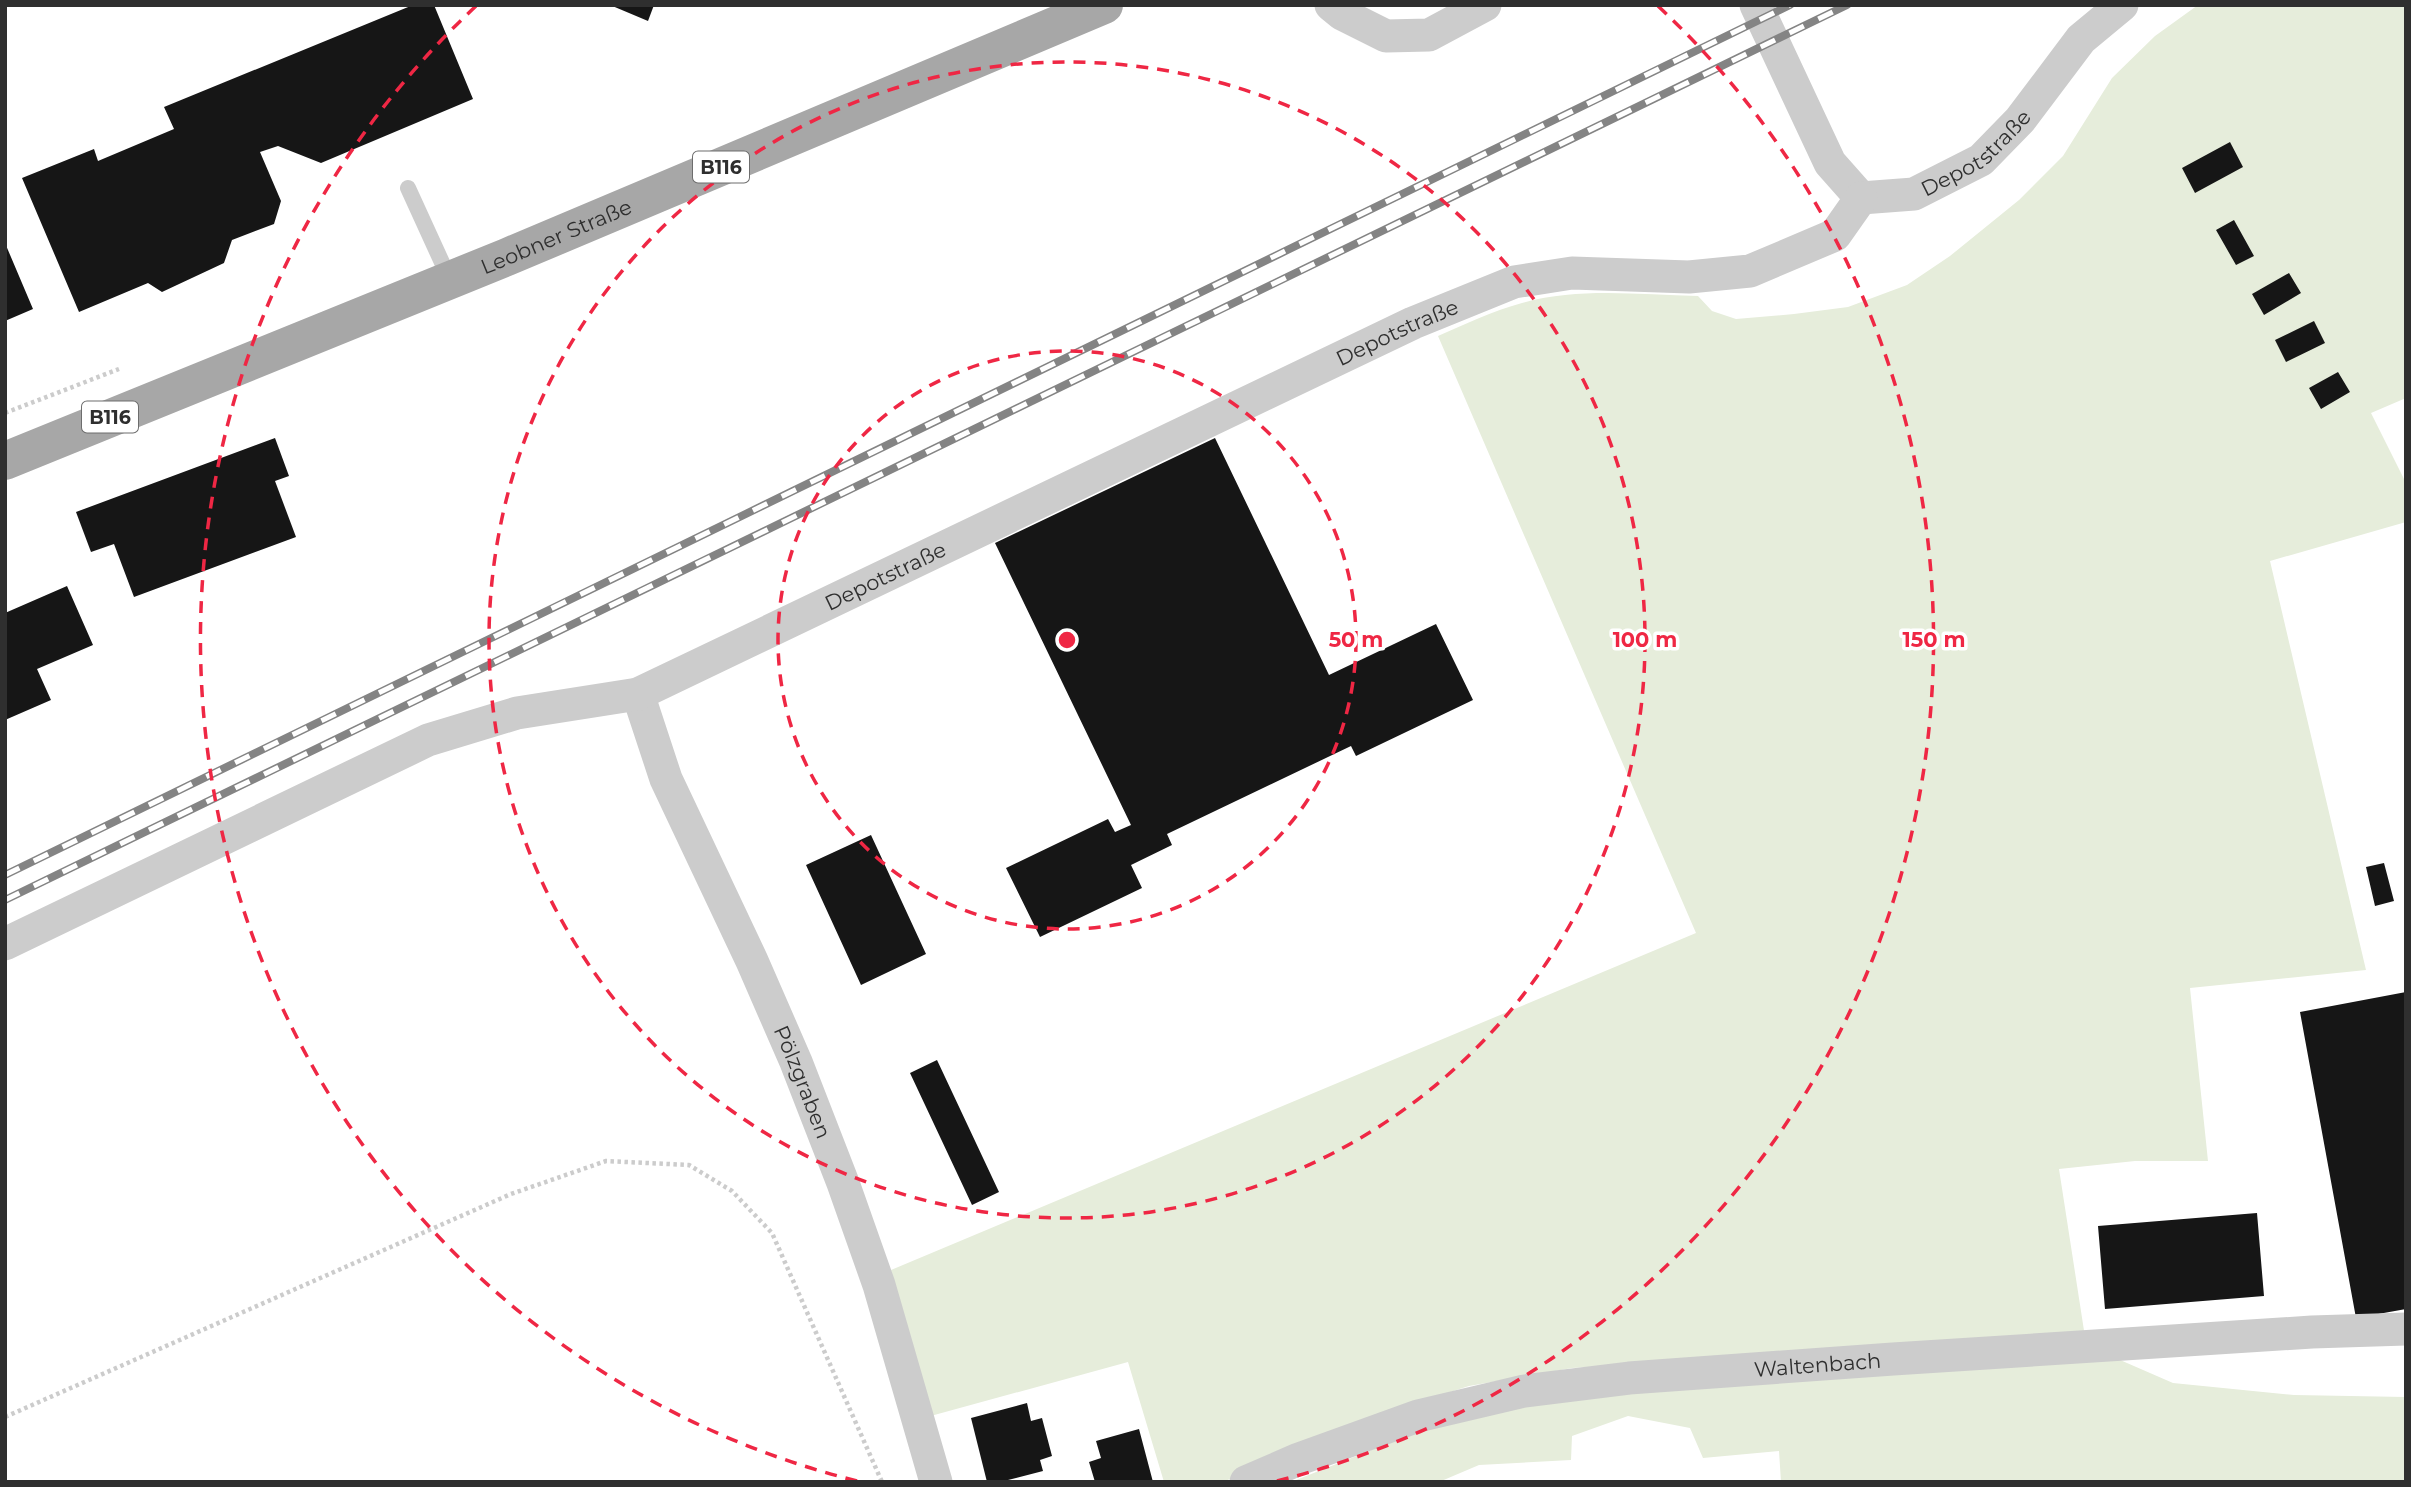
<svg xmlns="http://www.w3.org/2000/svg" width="2411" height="1487" font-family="Montserrat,sans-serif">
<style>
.green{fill:#e6eddb}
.building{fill:#161616}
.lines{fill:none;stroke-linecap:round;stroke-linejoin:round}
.path{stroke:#ccc;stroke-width:4.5;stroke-dasharray:3.5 3.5;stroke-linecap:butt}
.service{stroke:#ccc;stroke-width:16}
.minor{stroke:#ccc;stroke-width:33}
.primary{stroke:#a7a7a7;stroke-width:38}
.rail-casing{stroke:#848484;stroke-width:8}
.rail{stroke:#fff;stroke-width:5;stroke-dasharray:16;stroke-linecap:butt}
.ring{fill:none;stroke:#ef2744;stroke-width:3.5;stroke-dasharray:12 9}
.labels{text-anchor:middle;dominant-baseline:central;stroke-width:7;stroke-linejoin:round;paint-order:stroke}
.shield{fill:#fff;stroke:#6d6d6d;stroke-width:2}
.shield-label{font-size:19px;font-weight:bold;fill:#2f2f2f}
.street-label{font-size:21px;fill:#2f2f2f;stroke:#fff}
.centre{fill:#ef2744;stroke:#fff;stroke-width:3.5}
.ring-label{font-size:21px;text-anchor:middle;font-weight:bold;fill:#ef2744;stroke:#fff;stroke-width:7;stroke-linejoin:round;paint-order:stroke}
</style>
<rect width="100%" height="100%" fill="#fff"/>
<path class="green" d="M2198,5H2406V398L2371,413L2406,483V522L2270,561L2366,970L2190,988L2208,1161H2135L2059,1169L2085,1337L1572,1368L1469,1386L1394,1410L1223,1482H1164L1128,1362L927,1417L891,1270L1696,933L1438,336C1465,324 1493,311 1522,303C1579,287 1640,295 1698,296L1712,311L1736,319L1794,314L1848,307L1907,285L1950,256L2019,200L2063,156L2112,78L2155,36Z
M2104,1353L2173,1383L2294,1395L2406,1397V1482H1781L1779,1451L1703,1458L1690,1428L1628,1416L1572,1436L1571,1460L1479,1465L1439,1482H1291L1447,1420L1665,1384Z"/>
<path class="building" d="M413,5H434L473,99L321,163L278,146L260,152L281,201L274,224L232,240L224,263L162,292L148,283L79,312L22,178L94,149L98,161L174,129L164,107Z
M610,5H654L648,21Z
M2230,142L2243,167L2195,193L2182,168Z
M2234,220L2254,256L2236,265L2216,230Z
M5,243L33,309L5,321Z
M2289,273L2301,293L2264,315L2252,294Z
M2314,321L2325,343L2286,362L2275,340Z
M2338,372L2350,392L2321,409L2309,388Z
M275,438L289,476L275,481L296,537L134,597L114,544L91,552L76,512Z
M1215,438L1329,675L1436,624L1473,700L1356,756L1351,746L1167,834L1172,845L1131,865L1142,888L1040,937L1006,868L1108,819L1115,832L1131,825L995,543Z
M67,586L93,645L37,669L51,700L5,720V613Z
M871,835L926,954L861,985L806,865Z
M2384,863L2394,901L2375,906L2366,867Z
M2406,992V1309L2356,1318L2300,1012Z
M937,1060L999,1192L972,1205L910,1073Z
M2257,1213L2264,1296L2105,1309L2098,1226Z
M1027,1403L1031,1421L1042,1418L1052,1456L1040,1460L1043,1471L1000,1482H987L971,1418Z
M1139,1429L1153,1482H1095L1089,1462L1101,1458L1096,1441Z"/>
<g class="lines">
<path class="path" d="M5,413L119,369
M5,1417L511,1194L606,1161L689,1165L732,1191L772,1233L882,1482"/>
<path class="service" d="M408,188L450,280"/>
<g class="minor">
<path d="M1331,5L1342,14L1386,36L1429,35L1485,5"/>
<path d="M1756,5L1830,163L1861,198"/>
<path id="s1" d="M1861,198L1914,194L1981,160L2020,120L2081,39L2122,5"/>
<path id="s2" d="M638,694L666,779L752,961L796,1062L843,1183L879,1285L936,1482"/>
<path id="s3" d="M5,944L428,740L517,713L638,694L1413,323L1514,282L1572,273L1689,277L1750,271L1835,235L1861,198"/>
<path id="s4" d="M1246,1482L1299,1459L1418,1416L1524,1391L1629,1378L1893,1359L2312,1332L2406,1329"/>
</g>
<path class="primary" id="s5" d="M5,461L507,257L1104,5"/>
<g class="rail-casing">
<path id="rail" d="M5,875L1790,5
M5,900L1847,5"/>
</g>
<use href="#rail" class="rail"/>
</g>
<g class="ring">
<circle cx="1067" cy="640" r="289"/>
<circle cx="1067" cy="640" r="578"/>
<path d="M857 1481A867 867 0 0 1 476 6M1658 6A867 867 0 0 1 1277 1481"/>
</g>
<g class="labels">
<g class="shield">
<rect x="693" y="151.5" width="56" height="31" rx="5"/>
<rect x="82" y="401.5" width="56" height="31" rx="5"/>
</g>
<g class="shield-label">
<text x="721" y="167">B116</text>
<text x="110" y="417">B116</text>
</g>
<g class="street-label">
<text stroke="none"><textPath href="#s1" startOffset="128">Depotstraße</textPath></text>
<text stroke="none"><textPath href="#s5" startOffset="595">Leobner Straße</textPath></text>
<text stroke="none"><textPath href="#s3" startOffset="1526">Depotstraße</textPath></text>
<text stroke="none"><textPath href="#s3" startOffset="959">Depotstraße</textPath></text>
<text stroke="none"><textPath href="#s2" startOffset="422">Pölzgraben</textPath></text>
<text stroke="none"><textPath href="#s4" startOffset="588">Waltenbach</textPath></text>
</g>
</g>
<circle cx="1067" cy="640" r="10" class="centre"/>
<g class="ring-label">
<text x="1356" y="647">50 m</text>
<text x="1645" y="647">100 m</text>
<text x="1934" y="647">150 m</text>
</g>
<rect width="2411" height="1487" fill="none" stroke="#2f2f2f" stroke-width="14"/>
</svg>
